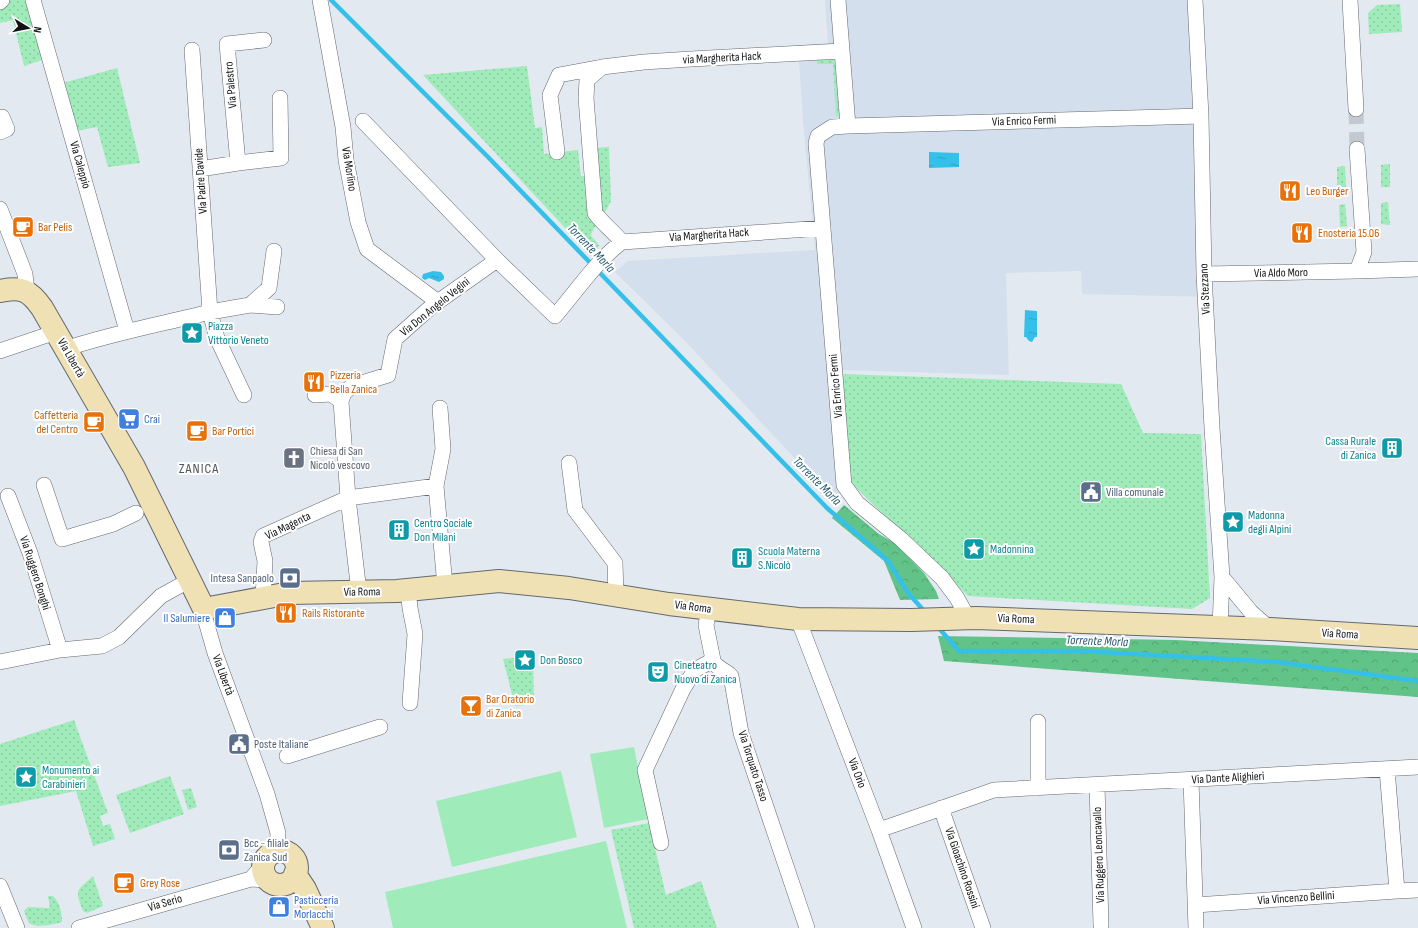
<svg xmlns="http://www.w3.org/2000/svg" width="1418" height="928" font-family="'Sofia Sans Condensed',sans-serif">
<style>
.built{fill:#d3dfec}
.green{fill:url(#green-dots)}
.forest{fill:url(#forest-crowns)}
.pitch{fill:#9febb9}
.water{fill:url(#water-ripples)}
.lines{fill:none;stroke-linecap:round;stroke-linejoin:round}
.stream{stroke:#35c0e9;stroke-width:4.5}
.street-tunnel{stroke:#c3c9d0;stroke-width:15;stroke-dasharray:15 8;stroke-linecap:butt}
.street-casing{stroke:#64696f;stroke-width:16}
.secondary-casing{stroke:#64696f;stroke-width:24}
.street{stroke:#fff;stroke-width:15}
.secondary{stroke:#efe1b4;stroke-width:22}
.labels{text-anchor:middle;dominant-baseline:central;stroke-width:4;stroke-linejoin:round;paint-order:stroke}
.street-label{font-size:12px;fill:#101214;stroke:#fff}
.food-label{font-size:12px;fill:#c56008;stroke:#fff;text-anchor:start}
.culture-label{font-size:12px;fill:#0d838f;stroke:#fff;text-anchor:start}
.shop-label{font-size:12px;fill:#366cbe;stroke:#fff;text-anchor:start}
.worship-label{font-size:12px;fill:#5b616d;stroke:#fff;text-anchor:start}
.service-label{font-size:12px;fill:#4e5e75;stroke:#fff;text-anchor:start}
.water-label{font-size:13px;font-style:italic;fill:#255b6c;stroke:#fff}
.quarter-label{font-size:14px;letter-spacing:1px;fill:#52575e;stroke:#fff}
</style>
<defs>
<pattern id="green-dots" width="8" height="8" patternUnits="userSpaceOnUse"><rect width="8" height="8" fill="#9febb9"/><path d="M2 2h.1M6 6h.1" fill="none" stroke="#88c89e" stroke-width="1.8" stroke-linecap="round"/></pattern>
<pattern id="forest-crowns" width="20" height="18" patternUnits="userSpaceOnUse"><rect width="20" height="18" fill="#61c387"/><path d="M2 6a3 3 0 1 1 6 0M12 15a3 3 0 1 1 6 0" fill="none" stroke="#53a674"/></pattern>
<pattern id="water-ripples" width="26" height="14" patternUnits="userSpaceOnUse"><rect width="26" height="14" fill="#35c0e9"/><path d="M2 4q2-2 4 0t4 0M15 11q2-2 4 0t4 0" fill="none" stroke="#2ea4c7"/></pattern>
</defs>
<rect width="100%" height="100%" fill="#e3e9f1"/>
<path class="built" d="M825,0H1203L1211,297L1082,294L1081,271L1006,273L1009,375L839,370L841,503L802,466L685,341L615,272L628,261L815,250L803,121L798,45L828,43Z"/>
<path class="green" d="M7,0H29L45,59L24,66L13,20L0,23V6Z
M1400,4L1402,32L1369,34L1368,13L1377,5Z
M816,56L833,58L835,63L839,116H836L833,64H817Z
M527,66L535,128L542,127L544,154L578,150L581,176H589L598,222L592,232L591,236L599,245L593,258L423,75Z
M117,68L140,163L108,167L97,127L76,131L63,83Z
M609,147L611,201L602,218L593,148Z
M1390,164V187H1381V165Z
M1345,166L1346,189L1337,188V167Z
M1388,202L1390,225L1381,224V203Z
M1345,204L1347,226L1340,227L1339,205Z
M841,374L1121,384L1143,433L1201,434L1210,598L1192,609L968,596L851,483Z
M533,656L534,704L515,706L503,659Z
M74,720L108,813L100,816L103,826L110,824L115,839L93,846L76,791L0,806V744Z
M170,776L184,814L130,833L116,795Z
M191,788L197,807L188,810L182,790Z
M649,823L666,895L701,881L717,928H634L611,830Z
M93,876L103,906L87,913L83,911C74,888 77,891 93,876Z
M48,896H53C60,903 62,913 62,922C53,925 35,928 29,923C27,920 26,915 24,911L28,907L50,908Z"/>
<path class="forest" d="M844,505L879,534L896,544L924,573L936,591L939,599L900,600L884,561L832,518Z
M938,636L1176,640L1418,653V697L944,661Z"/>
<path class="pitch" d="M634,747L648,819L604,828L590,754Z
M561,771L577,837L452,867L436,801Z
M606,841L627,928H393L385,892Z"/>
<path class="water" d="M929,152L959,153V167L929,168Z
M433,271L441,272L444,276V279L439,282L429,278L425,280L422,278L423,274Z
M1025,310L1037,311V337H1035L1032,342L1029,341L1026,337H1024Z"/>
<g class="lines">
<path class="stream" d="M331,0L488,157L827,508L888,561L908,593L926,613
M937,626L959,651H1082L1277,662L1418,681"/>
<path class="street-tunnel" d="M1356,109L1357,149"/>
<g class="street-casing">
<path id="street" d="M33,0L127,331
M320,0L343,127L346,160L358,222L367,249L438,302
M838,0L848,126
M1195,0L1201,116L1204,274L1212,428L1222,577L1220,628
M1350,0L1356,109
M0,2L2,0
M192,50L210,312L250,305L269,288L274,251
M363,121L497,260L555,316C575,293 598,259 622,242L823,228
M0,132L7,129L2,117
M557,152L550,95L559,75L602,67
M238,163L281,158L280,98
M200,169L238,163L227,44L264,40
M0,209L25,274L27,292
M622,242C613,231 603,224 595,213L586,98L587,80L602,67L644,62L691,59L842,51
M1357,271L1418,269
M1204,274L1357,271L1364,252L1357,149
M250,305L277,307
M65,349C113,333 162,324 210,312L217,338L244,395
M0,351L56,332
M315,395L331,394L341,401
M569,463L575,510L615,563L616,596
M44,485L62,539L113,524L136,513
M436,486L443,449L440,408
M8,496L30,553L60,650L102,646L119,637L161,596L190,580
M1222,577L1251,612L1270,629
M408,590L410,608L415,634L410,703
M359,592L348,498L436,486L445,586
M263,598L265,561L261,542L263,536L348,498L341,401L344,393L352,386L388,375L395,339L432,306L497,260
M204,609L205,618L215,653L267,794L278,833L277,851
M709,609L706,625L713,660C715,668 726,670 731,676L741,733L807,928
M968,618L957,598L942,578L901,539L857,503L844,485L816,143L818,136L832,127L848,126L1201,116
M798,619L879,830L914,928
M0,662L60,650
M287,756L380,727
M1191,780L1196,928
M1097,785L1101,925
M1038,788V722
M941,808L983,928
M879,830L994,790L1418,767
M661,843L645,770L683,689L695,670L713,660
M251,879L263,865
M0,886L17,928
M1397,891L1418,890
M1195,905L1397,891L1387,769
M79,928L251,879L268,880"/>
</g>
<g class="secondary-casing">
<path id="secondary" d="M0,291C22,286 30,291 42,308L134,467L204,609L290,593L397,591L499,581L569,588L669,604L798,619L911,620L976,618L1270,629L1418,638
M263 868a17 17 0 1 1 34 0a17 17 0 1 1-34 0Z
M295,874L305,889L323,928"/>
</g>
<use href="#street" class="street"/>
<use href="#secondary" class="secondary"/>
</g>
<defs>
<g id="restaurant-square" transform="scale(1.15)"><rect x="-9" y="-9" width="18" height="18" rx="4" fill="#e8710a" stroke="#fff"/><path d="M-5-6h1v4h1v-4h1v4h1v-4h1v5L-1.5 .5V6h-2V.5L-5-1ZM5-6V6H3V1.5H1.5Q1.5-4 5-6Z" fill="#fff"/></g>
<g id="cafe-square" transform="scale(1.15)"><rect x="-9" y="-9" width="18" height="18" rx="4" fill="#e8710a" stroke="#fff"/><path d="M-5.5-4.5H6V0H3Q3 3.5 0 3.5H-2.5Q-5.5 3.5-5.5 0ZM3-3.2v2h1.7v-2ZM-6 4.5H4V6H-6Z" fill="#fff"/></g>
<g id="sight-square" transform="scale(1.15)"><rect x="-9" y="-9" width="18" height="18" rx="4" fill="#0f9aa8" stroke="#fff"/><path d="M0-6L1.8-2.2L6-1.7L2.9 1.2L3.7 5.4L0 3.3L-3.7 5.4L-2.9 1.2L-6-1.7L-1.8-2.2Z" fill="#fff"/></g>
<g id="supermarket-square" transform="scale(1.15)"><rect x="-9" y="-9" width="18" height="18" rx="4" fill="#3f7fe0" stroke="#fff"/><path d="M-6-5.5h2.5l.6 2H6L4.5 2H-2.5L-4.4-4H-6ZM-1.5 3.2a1.3 1.3 0 1 0 .1 0ZM3 3.2a1.3 1.3 0 1 0 .1 0Z" fill="#fff"/></g>
<g id="building-square" transform="scale(1.15)"><rect x="-9" y="-9" width="18" height="18" rx="4" fill="#0f9aa8" stroke="#fff"/><path d="M-4-6H4V6H1V3H-1V6H-4ZM-2.5-4.3h1.7v1.8h-1.7ZM.8-4.3h1.7v1.8H.8ZM-2.5-1h1.7V.8h-1.7ZM.8-1h1.7V.8H.8Z" fill="#fff"/></g>
<g id="church-square" transform="scale(1.15)"><rect x="-9" y="-9" width="18" height="18" rx="4" fill="#6b7280" stroke="#fff"/><path d="M-1.2-6h2.4v3.5h3.3v2.4h-3.3V6h-2.4V-.1h-3.3v-2.4h3.3Z" fill="#fff"/></g>
<g id="civic-square" transform="scale(1.15)"><rect x="-9" y="-9" width="18" height="18" rx="4" fill="#5c6f8a" stroke="#fff"/><path d="M-.6-6.5H3V-4.5H.6V-3L4-1V1h2V6H-6V1h2V-1L-.6-3ZM-1.2 2.5V6h2.4V2.5Z" fill="#fff"/></g>
<g id="bank-square" transform="scale(1.15)"><rect x="-9" y="-9" width="18" height="18" rx="4" fill="#5c6f8a" stroke="#fff"/><path d="M-6-4H6V4H-6ZM0-2.3a2.3 2.3 0 1 0 0 4.6a2.3 2.3 0 1 0 0-4.6Z" fill="#fff"/></g>
<g id="shop-square" transform="scale(1.15)"><rect x="-9" y="-9" width="18" height="18" rx="4" fill="#3f7fe0" stroke="#fff"/><path d="M-5-2.5h2.3a2.7 3.5 0 0 1 5.4 0H5L5.5 6h-11ZM-1.5-2.5h3a1.5 2.3 0 0 0-3 0Z" fill="#fff"/></g>
<g id="theatre-square" transform="scale(1.15)"><rect x="-9" y="-9" width="18" height="18" rx="4" fill="#0f9aa8" stroke="#fff"/><path d="M-5-5.5Q0-4 5-5.5V0Q5 5 0 6Q-5 5-5 0ZM-3.3-2.5H-1v1.5H-3.3ZM1-2.5H3.3v1.5H1ZM-2.8 1Q0 5.5 2.8 1Z" fill="#fff"/></g>
<g id="bar-square" transform="scale(1.15)"><rect x="-9" y="-9" width="18" height="18" rx="4" fill="#e8710a" stroke="#fff"/><path d="M-6-5H6L.8 .8V4.5H3.5V6h-7V4.5H-.8V.8Z" fill="#fff"/></g>
</defs>
<g fill-rule="evenodd">
<use href="#restaurant-square" x="1290" y="191"/>
<use href="#cafe-square" x="23" y="227"/>
<use href="#restaurant-square" x="1302" y="233"/>
<use href="#sight-square" x="192" y="333"/>
<use href="#restaurant-square" x="314" y="382"/>
<use href="#supermarket-square" x="129" y="419"/>
<use href="#cafe-square" x="94" y="422"/>
<use href="#cafe-square" x="197" y="431"/>
<use href="#building-square" x="1392" y="448"/>
<use href="#church-square" x="294" y="458"/>
<use href="#civic-square" x="1091" y="492"/>
<use href="#sight-square" x="1233" y="522"/>
<use href="#building-square" x="399" y="530"/>
<use href="#sight-square" x="974" y="549"/>
<use href="#building-square" x="742" y="558"/>
<use href="#bank-square" x="290" y="578"/>
<use href="#restaurant-square" x="286" y="613"/>
<use href="#shop-square" x="225" y="618"/>
<use href="#sight-square" x="525" y="660"/>
<use href="#theatre-square" x="658" y="672"/>
<use href="#bar-square" x="471" y="706"/>
<use href="#civic-square" x="239" y="744"/>
<use href="#sight-square" x="26" y="777"/>
<use href="#bank-square" x="229" y="850"/>
<use href="#cafe-square" x="124" y="883"/>
<use href="#shop-square" x="279" y="907"/>
</g>
<g class="labels">
<g class="street-label">
<text transform="translate(722 58) rotate(-3)">via Margherita Hack</text>
<text transform="translate(231 85) rotate(-95)">Via Palestro</text>
<text transform="translate(1024 121) rotate(-2)">Via Enrico Fermi</text>
<text transform="translate(80 165) rotate(74)">Via Caleppio</text>
<text transform="translate(349 169) rotate(81)">Via Morlino</text>
<text transform="translate(201 181) rotate(-94)">Via Padre Davide</text>
<text transform="translate(709 235) rotate(-4)">Via Margherita Hack</text>
<text transform="translate(1281 273) rotate(-1)">Via Aldo Moro</text>
<text transform="translate(1205 289) rotate(-93)">Via Stezzano</text>
<text transform="translate(435 307) rotate(-39)">Via Don Angelo Vegini</text>
<text transform="translate(71 358) rotate(60)">Via Libertà</text>
<text transform="translate(836 386) rotate(-95)">Via Enrico Fermi</text>
<text transform="translate(288 526) rotate(-26)">Via Magenta</text>
<text transform="translate(35 573) rotate(72)">Via Ruggero Bonghi</text>
<text transform="translate(362 592) rotate(-1)">Via Roma</text>
<text transform="translate(693 607) rotate(7)">Via Roma</text>
<text transform="translate(1016 619) rotate(2)">Via Roma</text>
<text transform="translate(1340 634) rotate(3)">Via Roma</text>
<text transform="translate(223 675) rotate(70)">Via Libertà</text>
<text transform="translate(753 766) rotate(72)">Via Torquato Tasso</text>
<text transform="translate(857 773) rotate(69)">Via Orio</text>
<text transform="translate(1228 778) rotate(-3)">Via Dante Alighieri</text>
<text transform="translate(1099 855) rotate(-92)">Via Ruggero Leoncavallo</text>
<text transform="translate(962 868) rotate(71)">Via Gioachino Rossini</text>
<text transform="translate(1296 898) rotate(-4)">Via Vincenzo Bellini</text>
<text transform="translate(165 903) rotate(-16)">Via Serio</text>
</g>
<g class="food-label">
<text x="1306" y="191">Leo Burger</text>
<text x="38" y="227">Bar Pelis</text>
<text x="1318" y="233">Enosteria 15.06</text>
<text x="330" y="375">Pizzeria<tspan x="330" dy="14">Bella Zanica</tspan></text>
<text x="78" y="415" text-anchor="end">Caffetteria<tspan x="78" dy="14">del Centro</tspan></text>
<text x="212" y="431">Bar Portici</text>
<text x="302" y="613">Rails Ristorante</text>
<text x="486" y="699">Bar Oratorio<tspan x="486" dy="14">di Zanica</tspan></text>
<text x="140" y="883">Grey Rose</text>
</g>
<g class="culture-label">
<text x="208" y="326">Piazza<tspan x="208" dy="14">Vittorio Veneto</tspan></text>
<text x="1376" y="441" text-anchor="end">Cassa Rurale<tspan x="1376" dy="14">di Zanica</tspan></text>
<text x="1248" y="515">Madonna<tspan x="1248" dy="14">degli Alpini</tspan></text>
<text x="414" y="523">Centro Sociale<tspan x="414" dy="14">Don Milani</tspan></text>
<text x="990" y="549">Madonnina</text>
<text x="758" y="551">Scuola Materna<tspan x="758" dy="14">S.Nicolò</tspan></text>
<text x="540" y="660">Don Bosco</text>
<text x="674" y="665">Cineteatro<tspan x="674" dy="14">Nuovo di Zanica</tspan></text>
<text x="42" y="770">Monumento ai<tspan x="42" dy="14">Carabinieri</tspan></text>
</g>
<g class="shop-label">
<text x="144" y="419">Crai</text>
<text x="210" y="618" text-anchor="end">Il Salumiere</text>
<text x="294" y="900">Pasticceria<tspan x="294" dy="14">Morlacchi</tspan></text>
</g>
<g class="worship-label">
<text x="310" y="451">Chiesa di San<tspan x="310" dy="14">Nicolò vescovo</tspan></text>
</g>
<g class="service-label">
<text x="1106" y="492">Villa comunale</text>
<text x="274" y="578" text-anchor="end">Intesa Sanpaolo</text>
<text x="254" y="744">Poste Italiane</text>
<text x="244" y="843">Bcc - filiale<tspan x="244" dy="14">Zanica Sud</tspan></text>
</g>
<g class="water-label">
<text transform="translate(591 248) rotate(46)">Torrente Morla</text>
<text transform="translate(817 481) rotate(45)">Torrente Morla</text>
<text transform="translate(1097 641) rotate(2)">Torrente Morla</text>
</g>
<g class="quarter-label">
<text x="199" y="468">ZANICA</text>
</g>
</g>
<g transform="translate(28 28) rotate(100)" stroke="#ffffff" stroke-width="3" paint-order="stroke">
<path d="M0-3L7 15L0 10L-7 15Z" fill="#101214"/>
<text y="-6" font-size="11" font-weight="bold" text-anchor="middle" fill="#101214">N</text>
</g>
</svg>
